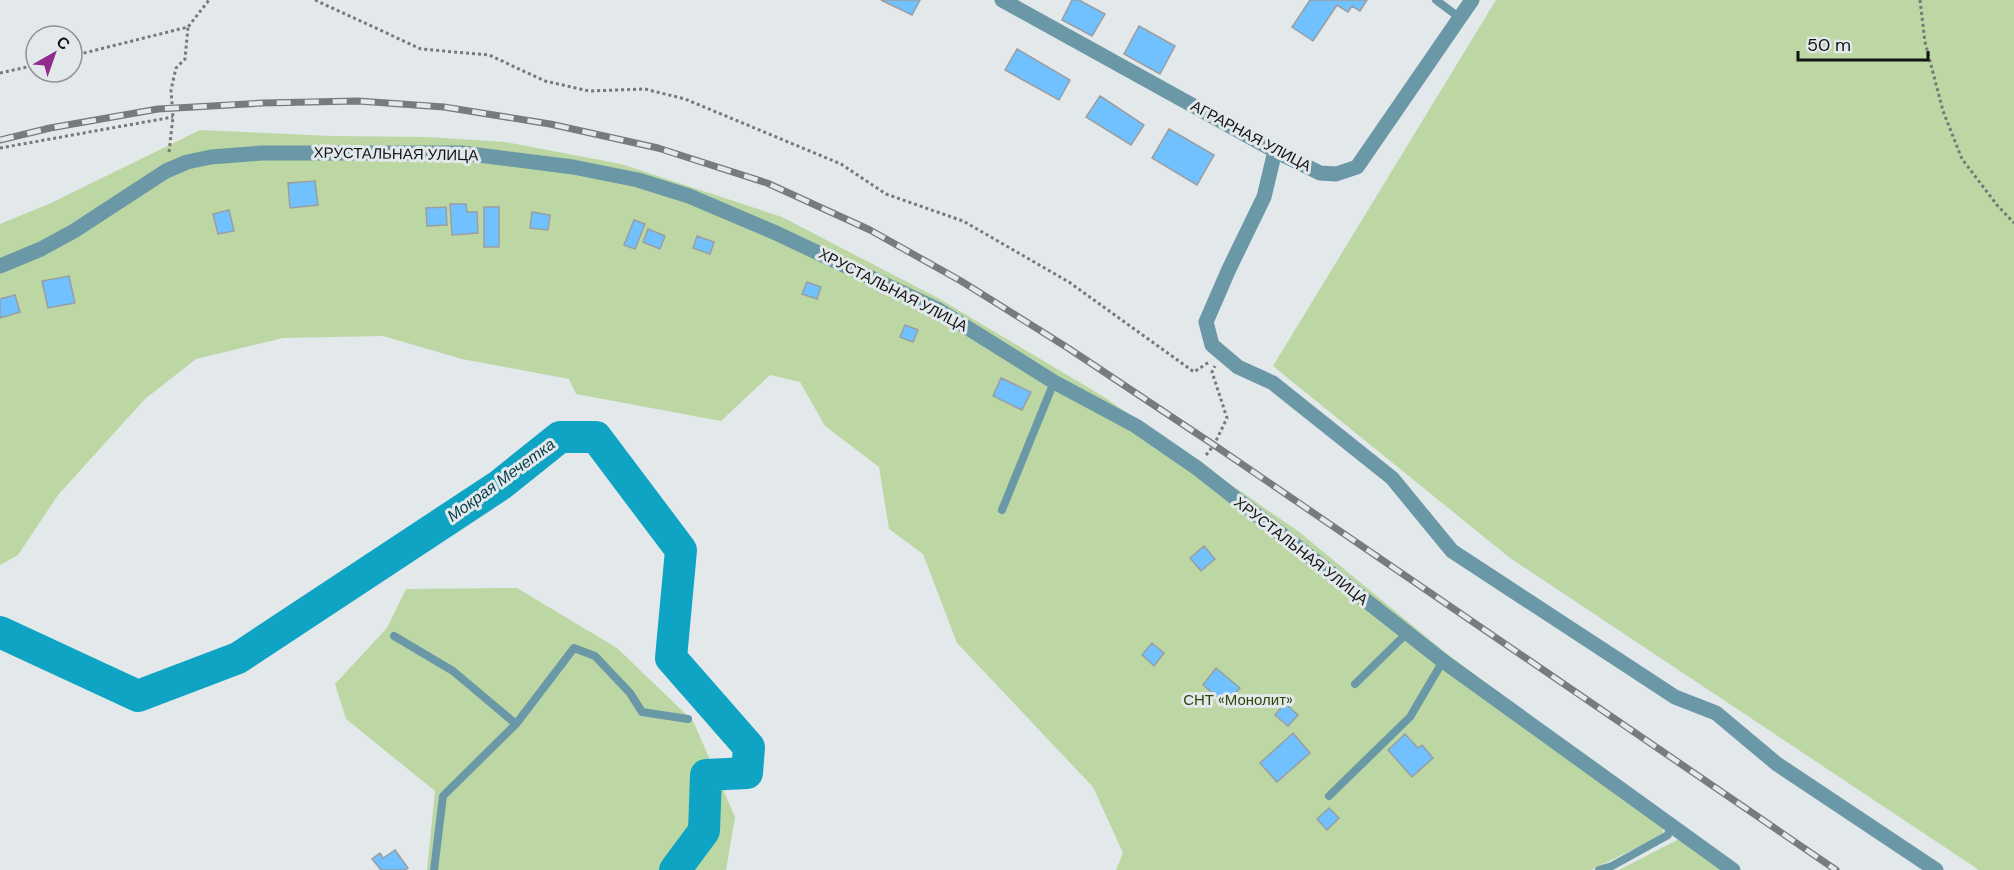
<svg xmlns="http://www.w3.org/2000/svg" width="2014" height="870" font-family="'DM Sans',sans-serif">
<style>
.green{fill:#bcd7a3}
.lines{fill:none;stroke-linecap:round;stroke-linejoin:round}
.river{stroke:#10a4c4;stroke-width:32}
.building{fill:#70c1fd;stroke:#9a9ea2;stroke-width:1.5}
.path{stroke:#76797a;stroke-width:3;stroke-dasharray:3 3;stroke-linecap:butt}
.lane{stroke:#6b98a6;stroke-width:8}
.street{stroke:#6b98a6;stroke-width:15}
.rail-casing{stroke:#787a7c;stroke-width:7}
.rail{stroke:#e3e8eb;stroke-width:4.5;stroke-dasharray:14;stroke-linecap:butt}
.labels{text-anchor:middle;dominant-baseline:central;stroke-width:6;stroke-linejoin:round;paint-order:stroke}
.street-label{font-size:15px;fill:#131415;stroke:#e3e8eb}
.park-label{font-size:15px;fill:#2e470c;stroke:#e3e8eb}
.water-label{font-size:16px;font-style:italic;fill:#023d4a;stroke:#e3e8eb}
</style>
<rect width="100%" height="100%" fill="#e3e8eb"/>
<path class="green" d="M1496,0H2014V870H1979L1510,558L1273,366Z
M200,130L331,136L427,137L505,142L621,164L782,217L938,298L1104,397L1298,531L1441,649L1663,817V835L1591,870H1116L1123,853L1093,787L957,643L923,554L889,529L879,467L825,426L800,382L770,375L721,421L576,394L569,379L462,359L383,336L283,338L196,359L145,399L58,495L18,555L0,565V224L51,203Z
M517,588L617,648L693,721L735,817L726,870H427L435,791L346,719L335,684L387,628L406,589Z
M1679,839L1723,870H1619Z"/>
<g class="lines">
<path class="river" d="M0,632L138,696L238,658L500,485L560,437H596L681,550L671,658L749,747L747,773L706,775L704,831L675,870"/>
</g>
<path class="building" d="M881,0H920L912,15Z
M1072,0H1079L1105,14L1092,36L1062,20Z
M1310,0H1367L1360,11L1352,6L1348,12L1337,5L1313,41L1292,27Z
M1139,26L1175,46L1160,74L1124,54Z
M1017,49L1070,80L1059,100L1005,70Z
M1100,96L1144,125L1131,145L1086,117Z
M1169,129L1214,155L1197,185L1152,158Z
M315,181L318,205L290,208L288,183Z
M450,204H466L467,212H477L478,233L452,235Z
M446,207L447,225L427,226L426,208Z
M484,207H499V247H484Z
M229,210L234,231L218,234L213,214Z
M532,212L550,215L548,230L530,228Z
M634,220L645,224L635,249L624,245Z
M648,229L665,236L660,249L643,242Z
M697,236L714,242L710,254L693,248Z
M69,276L75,303L48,308L42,281Z
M807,282L821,287L817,299L802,294Z
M15,295L20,312L0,318V299Z
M905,325L918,330L913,342L900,337Z
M1001,378L1031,392L1022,410L993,396Z
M1204,546L1215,559L1201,571L1190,558Z
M1152,643L1164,653L1154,666L1142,655Z
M1216,668L1240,688L1226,704L1203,685Z
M1285,703L1298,715L1288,726L1275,715Z
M1293,733L1310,753L1277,782L1260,763Z
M1405,734L1418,748L1422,745L1433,758L1412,777L1388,750Z
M1329,808L1339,818L1327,830L1317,819Z
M395,850L408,868L405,870H381L372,859L380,853L383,858Z"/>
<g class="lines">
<path class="path" d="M315,0L421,49L489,55L545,81L589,91L645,89L685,99L841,164L886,194L963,221L1069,282L1194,372L1209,362
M1920,0L1925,42L1943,111L1962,159L1997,205L2014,223
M72,56L188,27L209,0
M0,73L36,65
M0,148L173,117
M169,152L173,117L171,90L176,68L185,59L188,27
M1206,455L1214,445L1227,418L1212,372L1215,366"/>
<path class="lane" d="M1436,0L1460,18
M1002,510L1054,382
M394,636L453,671L516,724L443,796L434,870
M1355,684L1406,634
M516,724L574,648L595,656L630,693L642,712L688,719
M1329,796L1410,717L1443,661
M1599,870L1612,866L1668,835L1670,826"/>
<path class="street" d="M1002,0L1275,151L1320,173L1336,174L1357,167L1472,0
M1275,151L1264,197L1229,269L1206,322L1212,345L1238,367L1273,383L1392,478L1452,551L1675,697L1716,713L1777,764L1936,870
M0,266L41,249L74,231L166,171L187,162L211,157L262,153H462L573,167L638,180L689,196L776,233L939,310L1054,382L1136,426L1197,468L1443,661L1733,870"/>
<g class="rail-casing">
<path id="rail" d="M0,140L50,128L158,109L263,103L358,101L444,107L550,124L658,148L767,183L870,230L961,281L1068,348L1214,445L1836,870"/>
</g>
<use href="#rail" class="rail"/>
</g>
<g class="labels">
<g class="street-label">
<text transform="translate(1251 136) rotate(28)">АГРАРНАЯ УЛИЦА</text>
<text transform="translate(396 154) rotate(1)">ХРУСТАЛЬНАЯ УЛИЦА</text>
<text transform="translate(893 290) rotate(27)">ХРУСТАЛЬНАЯ УЛИЦА</text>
<text transform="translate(1301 551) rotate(38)">ХРУСТАЛЬНАЯ УЛИЦА</text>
</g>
<g class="park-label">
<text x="1238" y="700">СНТ «Монолит»</text>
</g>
<g class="water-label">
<text transform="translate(501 480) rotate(-36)">Мокрая Мечетка</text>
</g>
</g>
<g transform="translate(54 54) rotate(40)"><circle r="28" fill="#e3e8eb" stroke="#909395" stroke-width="1.5"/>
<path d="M0-4.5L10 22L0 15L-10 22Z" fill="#922b90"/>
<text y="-9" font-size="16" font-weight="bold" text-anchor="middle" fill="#131415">С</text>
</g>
<path d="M1798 51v9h130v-9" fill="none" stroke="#131415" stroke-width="3"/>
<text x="1807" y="51" font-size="18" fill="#131415" stroke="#e3e8eb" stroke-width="4.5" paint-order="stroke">50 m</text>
</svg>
